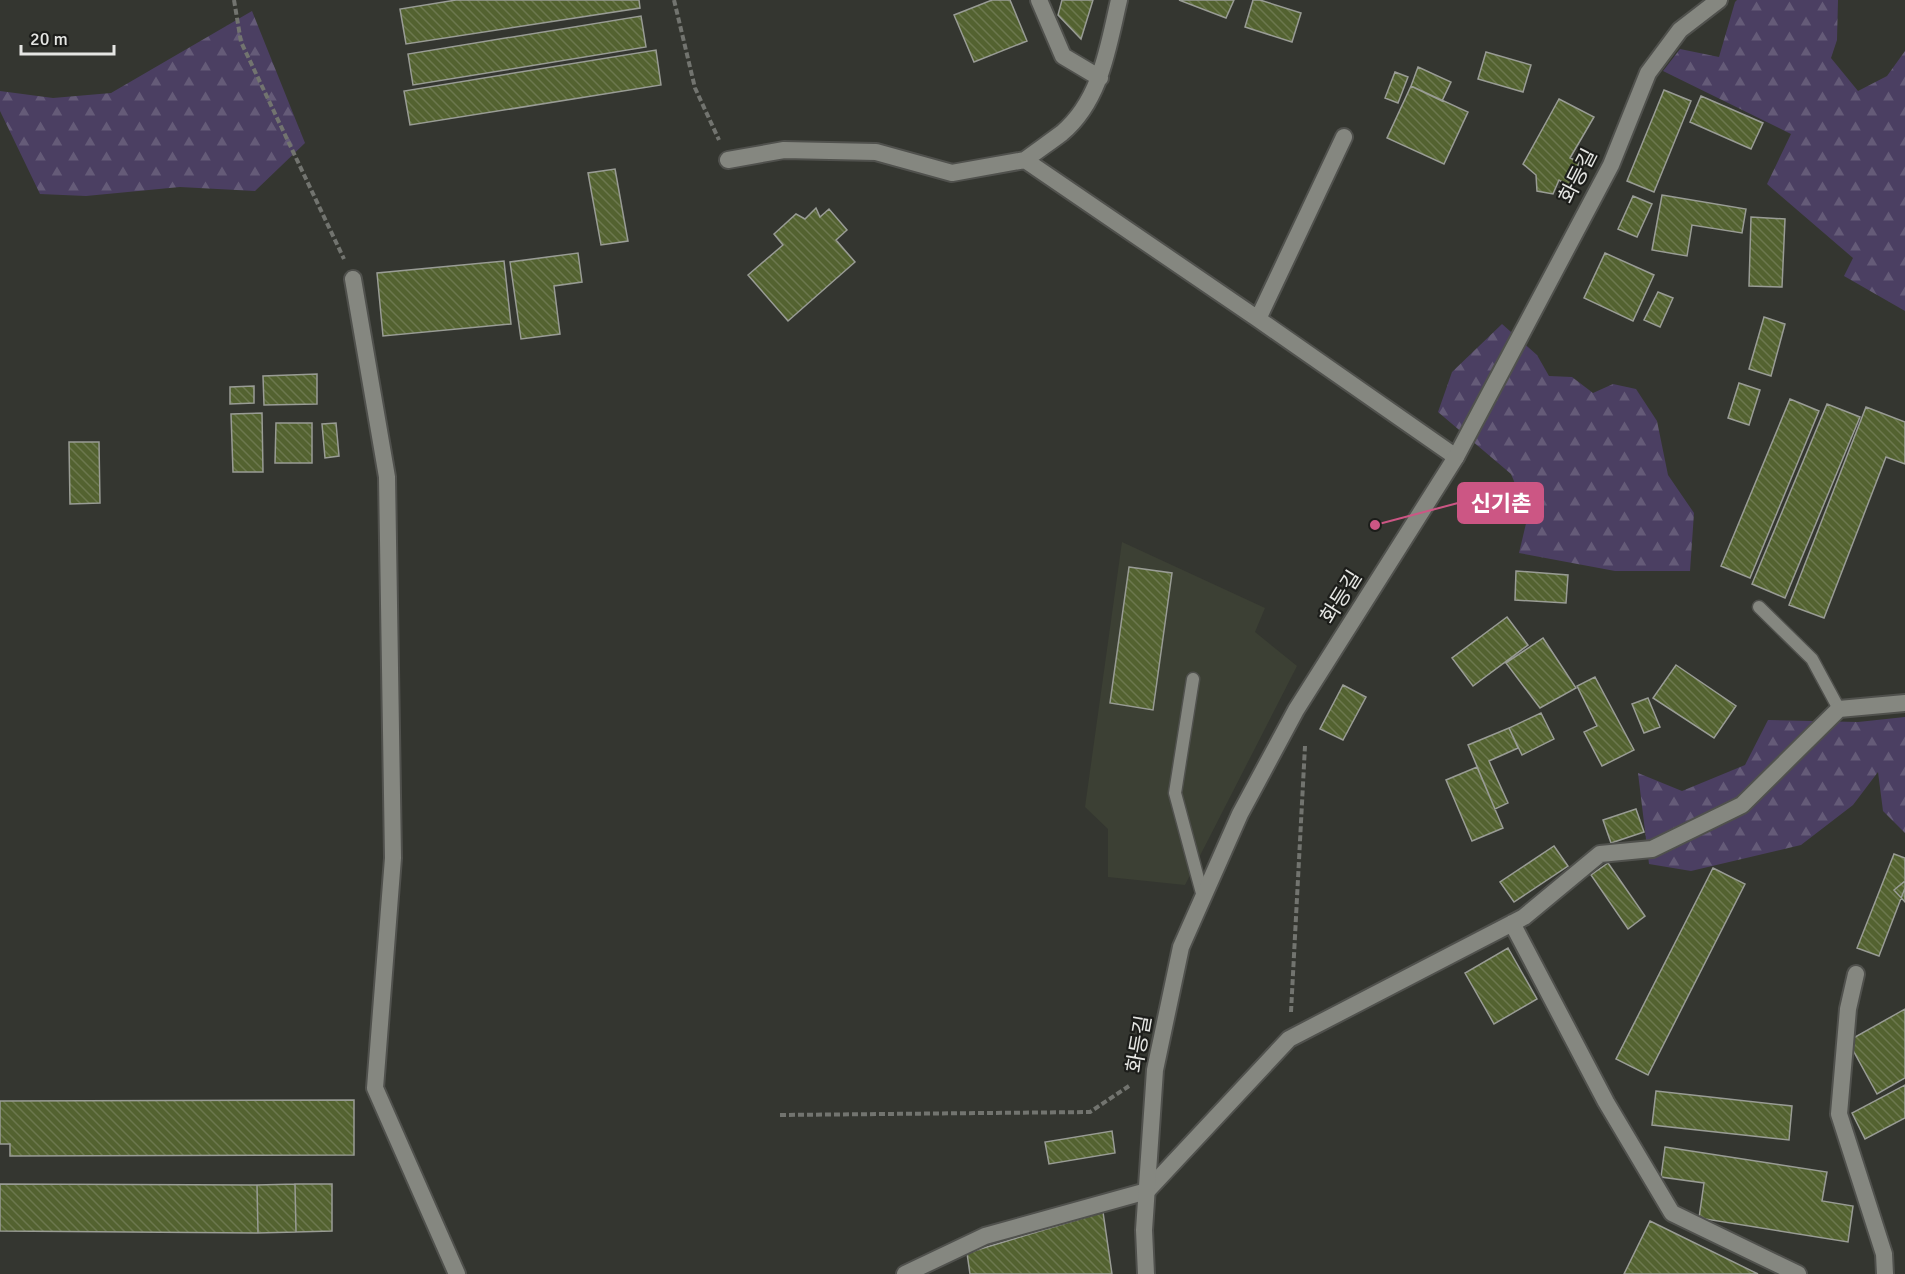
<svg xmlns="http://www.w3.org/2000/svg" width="1905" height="1274" font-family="Signika,'Noto Sans KR',sans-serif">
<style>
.built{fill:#3c4034}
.forest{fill:url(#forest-firs)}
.building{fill:url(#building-back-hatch);stroke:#999c95;stroke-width:1.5}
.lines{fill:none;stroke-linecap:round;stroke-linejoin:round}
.service-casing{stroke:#50514d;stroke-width:15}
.minor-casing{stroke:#50514d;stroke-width:20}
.tertiary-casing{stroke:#50514d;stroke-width:20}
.path{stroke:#72746f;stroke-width:4;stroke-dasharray:6 3;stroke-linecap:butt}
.service{stroke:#858780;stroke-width:12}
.minor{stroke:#858780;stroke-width:16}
.tertiary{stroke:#858780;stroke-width:16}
.labels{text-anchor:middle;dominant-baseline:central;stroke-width:4.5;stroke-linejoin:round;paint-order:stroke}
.street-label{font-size:21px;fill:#e5e6e3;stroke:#1c1d1a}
.leader{fill:none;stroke:#cc5684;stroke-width:2}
.callout-dot{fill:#cc5684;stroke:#1c1d1a;stroke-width:2}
.callout{fill:#cc5684;stroke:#cc5684;stroke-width:2}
.callout-label{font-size:22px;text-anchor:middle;font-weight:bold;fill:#fff}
</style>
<defs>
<pattern id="forest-firs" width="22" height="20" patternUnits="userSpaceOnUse" patternTransform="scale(1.5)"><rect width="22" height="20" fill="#4b3f62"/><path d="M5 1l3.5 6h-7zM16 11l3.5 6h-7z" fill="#655b78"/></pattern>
<pattern id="building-back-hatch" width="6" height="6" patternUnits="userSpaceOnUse" patternTransform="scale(1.5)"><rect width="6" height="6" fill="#536230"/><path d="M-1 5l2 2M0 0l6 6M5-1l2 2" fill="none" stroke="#6c784e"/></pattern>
</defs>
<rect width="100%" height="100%" fill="#343630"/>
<path class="built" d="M1122,542L1265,608L1255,632L1297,666L1185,885L1108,877V829L1085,807Z"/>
<path class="forest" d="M1737,0H1838L1837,40L1831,58L1858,91L1887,76L1905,51V311L1844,276L1853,258L1767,184L1791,134L1663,71L1680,49L1719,57L1735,2Z
M252,11L305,143L255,191L180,187L86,196L40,194L0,111V91L53,98L111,93Z
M1502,324L1537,355L1549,376L1572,377L1593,393L1613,384L1636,389L1657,421L1668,475L1694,513L1690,571H1615L1519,553L1528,515L1511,474L1438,412L1452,372Z
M1905,717V833L1883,811L1878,772L1853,805L1801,845L1691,871L1649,864L1638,773L1682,791L1745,765L1768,720L1858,722Z"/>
<path class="building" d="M456,0H639L640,8L406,44L400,9Z
M992,0H1010L1027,41L974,62L954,15Z
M1062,0H1093L1081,39L1058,15Z
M1179,0H1234L1226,18Z
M1253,0H1260L1301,13L1292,42L1245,27Z
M641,16L646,47L413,85L408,54Z
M656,50L661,85L410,125L404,91Z
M1486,52L1531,65L1523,92L1478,79Z
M1418,67L1451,82L1442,101L1411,86Z
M1395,72L1408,77L1398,103L1385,98Z
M1411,86L1468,112L1444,164L1387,138Z
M1664,90L1691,101L1654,192L1627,181Z
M1701,96L1763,123L1751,149L1690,122Z
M1559,99L1594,117L1570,158L1579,162L1571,187L1559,180L1553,194L1537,191L1536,175L1523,164Z
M615,169L628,241L601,245L588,173Z
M1662,195L1746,209L1742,233L1692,225L1687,256L1652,250Z
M1633,196L1652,204L1637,237L1618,229Z
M816,208L820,217L829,209L847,230L836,240L855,262L788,321L748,275L783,245L774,234L796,214L805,219Z
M1751,217L1785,219L1782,287L1749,286Z
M578,253L582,282L554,286L560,334L521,339L510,262Z
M1605,253L1654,275L1633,321L1584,298Z
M504,261L511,324L383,336L377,273Z
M1658,292L1673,298L1660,327L1644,320Z
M1764,317L1785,324L1771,376L1749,369Z
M317,374V404L264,405L263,376Z
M1739,383L1760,390L1749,425L1728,418Z
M254,386V403L230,404V387Z
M1790,399L1819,411L1750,578L1721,566Z
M1827,404L1860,417L1785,598L1752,584Z
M1866,407L1905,422V464L1886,457L1824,618L1789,605Z
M262,413L263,472H233L231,414Z
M276,423H312V463H275Z
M336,423L339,456L325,458L322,424Z
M69,442H99L100,503L70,504Z
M1129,567L1172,573L1153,710L1110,703Z
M1516,571L1568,575L1566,603L1515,600Z
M1507,617L1528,645L1473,686L1452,658Z
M1543,638L1576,688L1540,708L1506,663Z
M1676,665L1736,706L1714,738L1653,698Z
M1595,677L1634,750L1602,766L1584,732L1597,726L1577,686Z
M1343,685L1366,697L1343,740L1320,729Z
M1648,698L1660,727L1644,733L1632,704Z
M1541,713L1554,739L1522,755L1509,728Z
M1509,728L1518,748L1489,761L1508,803L1495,809L1468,745Z
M1477,767L1503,828L1472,841L1446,780Z
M1636,809L1644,832L1611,843L1603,820Z
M1554,846L1568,866L1514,902L1500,882Z
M1894,854L1905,858V888L1879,956L1857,948Z
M1608,863L1645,916L1628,929L1591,875Z
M1713,868L1745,884L1648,1075L1616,1059Z
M1905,881V902L1894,890Z
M1508,948L1537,999L1494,1024L1465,973Z
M1905,1009V1078L1877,1094L1848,1041Z
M1905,1085V1118L1865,1139L1852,1113Z
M1656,1091L1792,1106L1789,1140L1652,1125Z
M354,1100V1155L10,1156V1144H0V1101Z
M1112,1131L1115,1153L1049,1164L1045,1142Z
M1665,1147L1827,1172L1822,1201L1853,1206L1848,1242L1699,1218L1704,1183L1661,1177Z
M0,1184L257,1185L258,1233L0,1231Z
M295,1184L296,1232L258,1233L257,1185Z
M295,1184H332V1231L296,1232Z
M1103,1212L1112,1274H970L967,1253Z
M1650,1221L1758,1274H1624Z"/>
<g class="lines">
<g class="service-casing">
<path id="service" d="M1759,607L1812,659L1839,709
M1193,679L1175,793L1203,897"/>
</g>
<g class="minor-casing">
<path id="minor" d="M1039,0L1063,56L1100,78
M1119,0C1108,47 1101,100 1062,133C1050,142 1037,151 1025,160L1258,319L1456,457
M728,160L784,150L876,152L952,173L1025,160
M353,279L387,477L393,858L375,1088L457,1274
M1258,319L1344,137
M1512,923L1606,1102L1672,1213L1798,1274
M1856,974L1848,1009L1839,1114L1884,1254L1885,1274
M905,1274L985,1236L1147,1191L1289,1039L1524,917L1600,854L1652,849L1742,805L1839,709L1905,703"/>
</g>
<g class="tertiary-casing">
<path id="tertiary" d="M1146,1274L1144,1230L1155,1070L1181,947L1240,814L1296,710L1456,457L1611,165L1648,73L1680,30L1719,0"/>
</g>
<path class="path" d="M234,0L241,42L344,259
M674,0L695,88L719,140
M1291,1012L1305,746
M780,1115L1090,1112L1129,1086"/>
<use href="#service" class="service"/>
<use href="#minor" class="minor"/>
<use href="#tertiary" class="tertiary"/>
</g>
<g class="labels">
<g class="street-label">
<text transform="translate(1578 176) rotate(-63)">화등길</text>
<text transform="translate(1341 597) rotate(-58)">화등길</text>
<text transform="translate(1139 1044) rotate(-80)">화등길</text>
</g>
</g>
<path class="leader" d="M1375 525L1458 503"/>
<circle class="callout-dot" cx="1375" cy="525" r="6"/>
<rect class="callout" x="1458" y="483" width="85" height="40" rx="6"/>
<g class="callout-label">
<text x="1501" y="511">신기촌</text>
</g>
<path d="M21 45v9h93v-9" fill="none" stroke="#e5e6e3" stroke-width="3"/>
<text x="30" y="45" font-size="18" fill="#e5e6e3" stroke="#1c1d1a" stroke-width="4.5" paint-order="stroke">20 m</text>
</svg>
